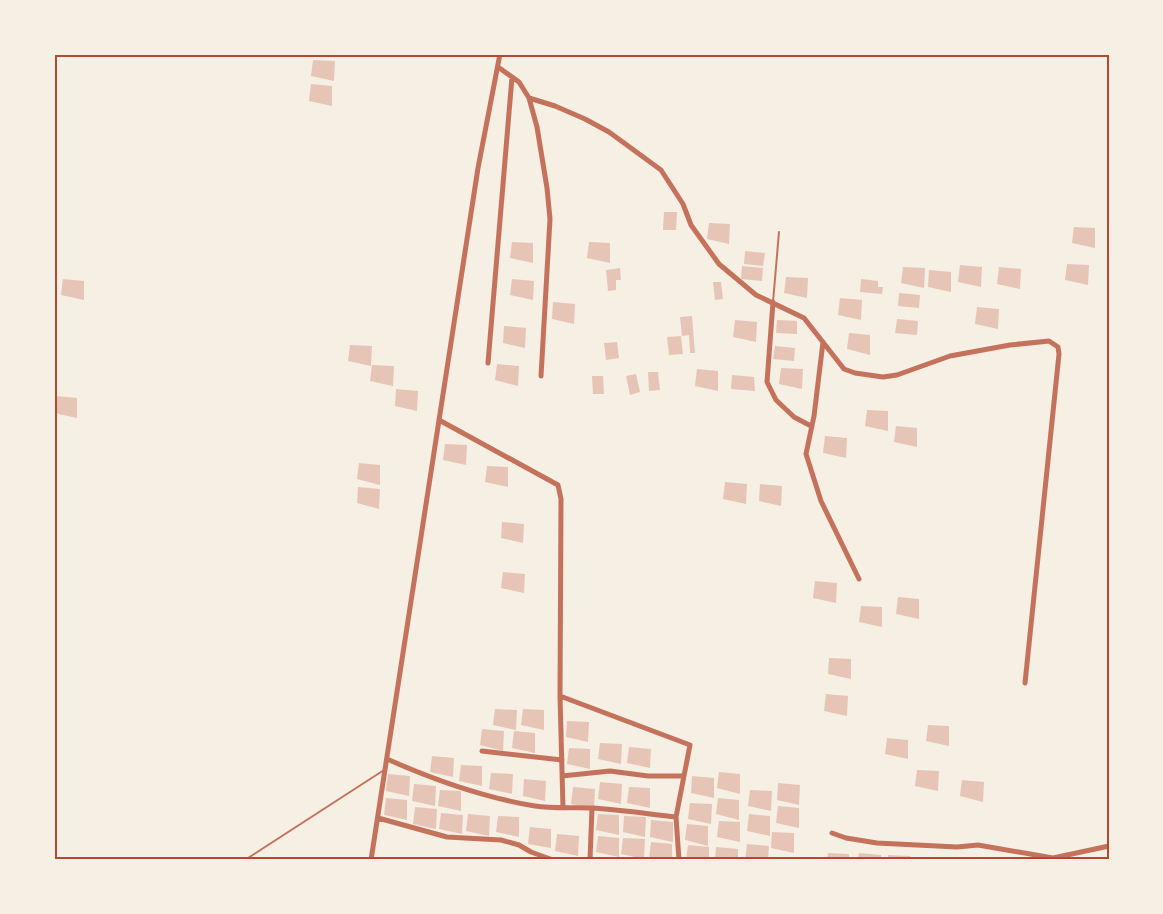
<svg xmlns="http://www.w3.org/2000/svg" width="1163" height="914" font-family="Ubuntu,sans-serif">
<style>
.building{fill:#e6c5b7}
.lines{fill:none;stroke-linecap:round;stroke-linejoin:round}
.service{stroke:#c5725c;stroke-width:2}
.minor{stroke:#c5725c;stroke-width:5}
.neatline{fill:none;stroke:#b5482f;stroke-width:2}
</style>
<rect width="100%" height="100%" fill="#f6efe4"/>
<path class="building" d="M313,60L335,61L334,81L311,76Z
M311,84L332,86V106L309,101Z
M664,212H677L676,230H663Z
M709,223L730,224L729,244L707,239Z
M1074,227L1095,228V248L1072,243Z
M512,242L533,243V263L510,258Z
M589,242L610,243V263L587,258Z
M745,251L765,253L763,266L744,264Z
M1067,264L1089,265L1088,285L1065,280Z
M960,265L982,267L981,287L958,282Z
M742,266L763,268L762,281L741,279Z
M903,267L925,268L924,288L901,283Z
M999,267L1021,269L1020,289L997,284Z
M620,268L621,280H616V290L608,291L606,270Z
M929,270L951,272V292L928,287Z
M786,277L808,278L807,298L784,293Z
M63,279L84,281V300L61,295Z
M512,279L534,281L533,300L510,295Z
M861,279L878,281V287H883L882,294L860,292Z
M713,282H721L723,299L715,300Z
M899,293L920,295L919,308L898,306Z
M840,298L862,300L861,320L838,315Z
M553,302L575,304L574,324L552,319Z
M977,307L999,309L998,329L975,324Z
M692,316L695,353H690L689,335L682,336L680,317Z
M897,319L918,321L917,335L895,333Z
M735,320L757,322L756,342L733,337Z
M777,320L797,321V334L776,333Z
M504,326L526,328L525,348L503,343Z
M849,333L870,335V355L847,349Z
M681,336L683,354L669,355L667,337Z
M617,342L619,358L606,360L604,343Z
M350,345L372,346L371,366L348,361Z
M775,346L795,348L794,361L773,359Z
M497,364L519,366L518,386L495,380Z
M372,365L394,366L393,386L370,381Z
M781,368L803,369L802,389L779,384Z
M697,369L718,371V391L695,386Z
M648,372H658L660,390L649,391Z
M636,374L640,392L630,395L626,376Z
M732,375L754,377L755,391L731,389Z
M592,376H603L604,394H593Z
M396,389L418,391L417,411L395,406Z
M56,396L77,398V418L54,413Z
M867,410L888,411V431L865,426Z
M896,426L917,428V447L894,442Z
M825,436L847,438L846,458L823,453Z
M445,444L467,445L466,465L443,460Z
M359,463L380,465V485L357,479Z
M487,466L508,467V487L485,482Z
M725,482L747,484L746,504L723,499Z
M760,484L782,486L781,506L759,501Z
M358,487L380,489L379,509L357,503Z
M502,522L524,524L523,543L501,538Z
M503,572L525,574L524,593L501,588Z
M815,581L837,583L836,603L813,598Z
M898,597L919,599V619L896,614Z
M861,606L882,607V627L859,622Z
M829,658L851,659V679L828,674Z
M826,694L848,696L847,716L824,711Z
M495,709L517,710L516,730L493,725Z
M523,709L544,710V730L521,725Z
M567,721L589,722L588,742L566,737Z
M928,725L949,726V746L926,741Z
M482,729L504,731L503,751L480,745Z
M514,731L535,733V753L512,748Z
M887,738L908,740V759L885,754Z
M600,743L622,744L621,764L598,759Z
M629,747L651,749L650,768L627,763Z
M569,748L590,749V769L567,764Z
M432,756L454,758L453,777L430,772Z
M461,765L482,766V786L459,781Z
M917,770L939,771L938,791L915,786Z
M719,772L740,774V794L717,788Z
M491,773L513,774L512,794L489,789Z
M388,774L410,776L409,796L386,791Z
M692,776L714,778V798L691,793Z
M524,779L546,781L545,801L523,796Z
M962,780L984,782L983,802L960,796Z
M600,782L622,784L621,804L598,799Z
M778,783L800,785L799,805L777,800Z
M414,784L436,786L435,806L412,801Z
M573,787L595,789L594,809L571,804Z
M629,787L650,788V808L627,803Z
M440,790L461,791V811L438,806Z
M750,790L772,791L771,811L748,806Z
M386,798L407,800V820L384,815Z
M718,798L739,800V820L716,814Z
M690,803L712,804L711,824L688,819Z
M778,806L799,808V828L776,823Z
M415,807L437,809L436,829L413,824Z
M441,813L463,815L462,834L439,829Z
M468,814L490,816L489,836L466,831Z
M598,814L619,815V835L596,830Z
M749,814L770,816V836L747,831Z
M498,816L519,817V837L496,832Z
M624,816L646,817L645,837L623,832Z
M651,820L673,822V842L650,837Z
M719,821L740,822V842L717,837Z
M687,824L708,826V846L685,840Z
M530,827L551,829V848L528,844Z
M772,832L794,833V853L771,848Z
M557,834L579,836L578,856L555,851Z
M598,836L619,838V857L596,852Z
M623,838L645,839L644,859L621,854Z
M651,842L672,844V860L649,859Z
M747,844L769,846L768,860H745Z
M688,845L709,847V860H686Z
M716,847L738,849V860H715Z
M828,853L849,854V860H827Z
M859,853L881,855V860H858Z
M888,855L910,856V860H888Z"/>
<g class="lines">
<path class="service" d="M773,302L779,232
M245,860L384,770"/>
<path class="minor" d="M498,67L519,82L529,98L537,127L547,188L550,219L541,376
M529,98L555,106L585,119L609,132L661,170L683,204L691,225L719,264L756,295L804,318L844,369L855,373L883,377L897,375L950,356L1010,345L1049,341L1058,347L1059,354L1025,683
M773,302L767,382L776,400L794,417L811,426
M823,342L814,416L806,454L821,501L859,579
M488,363L512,77
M439,420L558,485L561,499L560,696L563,808
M560,696L690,745L676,817L679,860
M482,751L562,760
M387,759C432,779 486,798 535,806C555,809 574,807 594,808C622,810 649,814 676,817
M562,776L610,771L648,776H684
M378,818L447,837L501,840L519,845L531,852L553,860
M832,833L846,838L877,843L957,847L978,845L1053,858L1109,846
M371,860L478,168L500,54
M590,860L592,808"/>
</g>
<rect width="1163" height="914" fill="none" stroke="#f6efe4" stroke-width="111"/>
<rect x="56" y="56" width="1052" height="802" class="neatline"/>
</svg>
